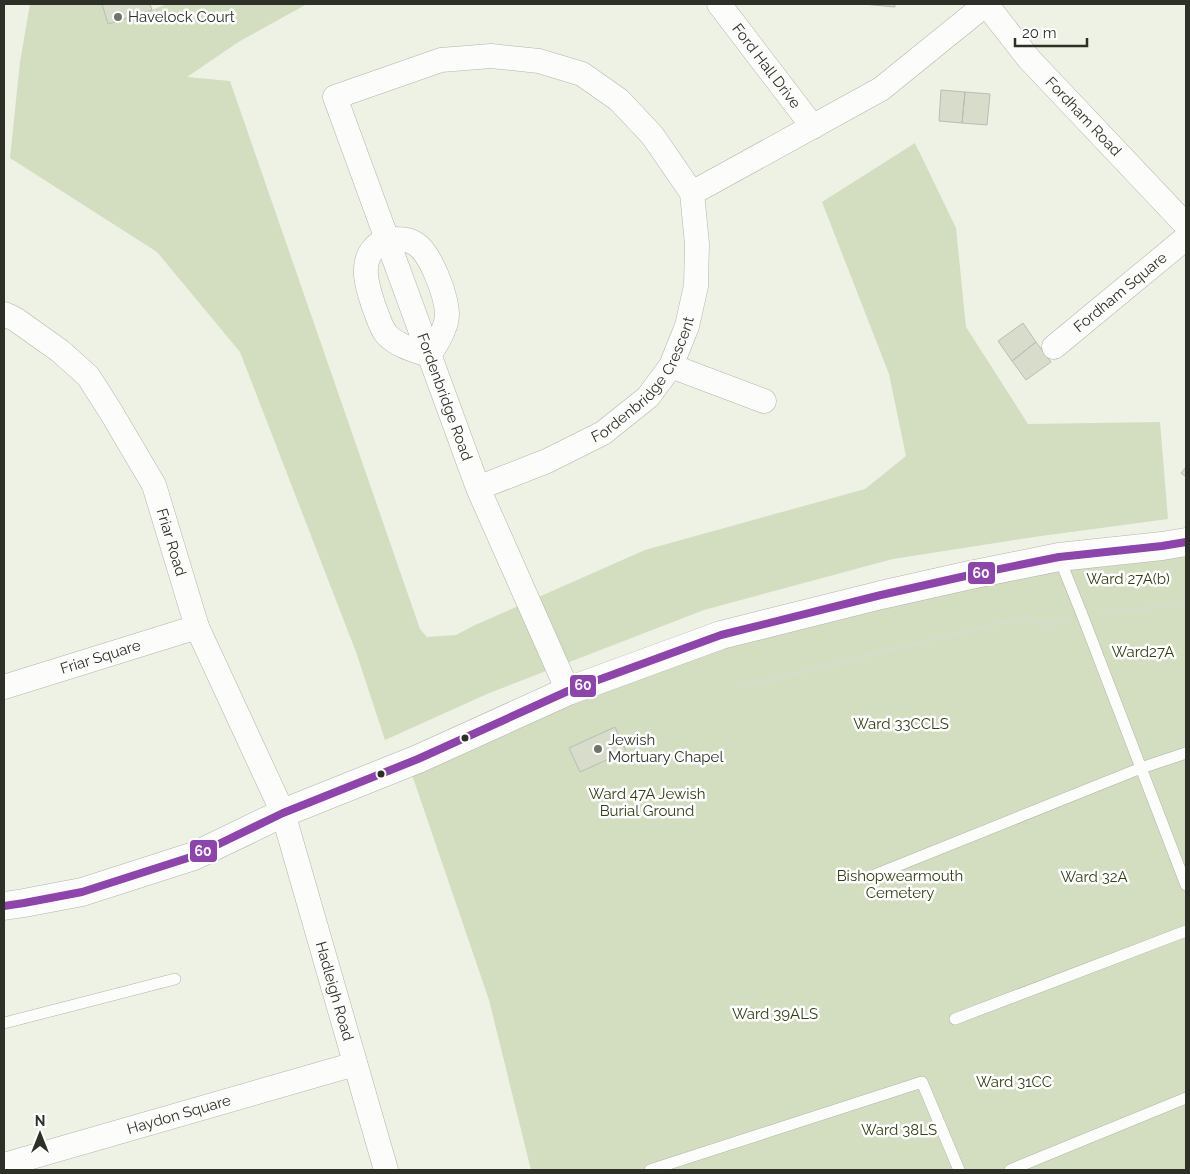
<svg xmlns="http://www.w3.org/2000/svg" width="1190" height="1174" font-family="Raleway,sans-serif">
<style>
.green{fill:#d3ddc0}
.building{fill:#d7dccb;stroke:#babdb2}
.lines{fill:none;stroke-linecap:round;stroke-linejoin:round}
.service-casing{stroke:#b1b4aa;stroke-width:12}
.minor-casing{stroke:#b1b4aa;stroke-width:25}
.tertiary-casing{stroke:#b1b4aa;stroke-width:29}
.path{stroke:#d9dad6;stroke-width:3;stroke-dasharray:2.5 2.5;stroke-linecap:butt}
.service{stroke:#fcfdfb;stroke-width:11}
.minor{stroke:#fcfdfb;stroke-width:24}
.tertiary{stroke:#fcfdfb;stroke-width:28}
.bus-1-casing{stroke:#fff;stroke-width:11}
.bus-1{stroke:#8e44ad;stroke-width:8}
.poi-dot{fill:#71746a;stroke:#fff;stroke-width:2}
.bus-dot{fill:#2d3027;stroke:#fff;stroke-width:2}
.labels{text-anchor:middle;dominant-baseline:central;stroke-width:5;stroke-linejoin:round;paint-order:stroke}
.poi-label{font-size:15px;fill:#2d3027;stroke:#fff;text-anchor:start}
.street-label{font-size:15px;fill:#2d3027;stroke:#fff}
.park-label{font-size:15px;fill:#323e13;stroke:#fff}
.line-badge{stroke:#fff;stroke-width:2}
.badge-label{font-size:14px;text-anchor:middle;font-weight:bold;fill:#fff}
</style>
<rect width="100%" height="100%" fill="#eef2e5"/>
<path class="green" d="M30,4H102L109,23L152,10L167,4H307L240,41L187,77L230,81L420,629L427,637L456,635L473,626L645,550L865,489L906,456L889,374L822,202L915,143L956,228L966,327L1028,424L1160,422L1168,519L1034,537L893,559L704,610L487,694L385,740L356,652L240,352L157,252L10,158L20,62Z
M1186,540V1170H531L489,1000L408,763L721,635Z"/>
<path class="building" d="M102,4H150L152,10L108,24Z
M863,4H895V7Z
M941,90L965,92L962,123L939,121Z
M965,92L990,94L987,125L962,123Z
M1023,323L1036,342L1012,361L998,341Z
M1036,342L1051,362L1026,380L1012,361Z
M1186,467V477L1181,473Z
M615,727L626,751L580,772L569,748Z"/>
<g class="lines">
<g class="service-casing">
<path id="service" d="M1059,557L1083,617L1186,885
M872,876L1141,768L1186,753
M955,1019L1186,931
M4,1023L175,979
M650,1170L922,1082L959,1170
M1010,1170L1186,1098"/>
</g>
<g class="minor-casing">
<g id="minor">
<path id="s1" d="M719,4L813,127"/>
<path id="s2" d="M986,4L1029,59L1186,225"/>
<path d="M692,193L881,89L986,4"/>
<path d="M387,239C397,239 407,238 416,244C431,254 446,295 447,313C447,318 446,324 444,328C441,338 435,346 429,355C414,350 398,346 387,335C380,327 378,316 374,307C368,288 359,265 374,248C377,244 383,242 387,239Z"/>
<path id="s3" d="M4,314L15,319L60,351L88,376L111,412L154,485L197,627L283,813L386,1170"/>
<path id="s4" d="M1054,347L1186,238"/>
<path d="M671,366L764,401"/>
<path id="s5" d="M478,488L547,461L603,433L648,397L671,366L687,326L696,286L697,244L692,193L652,135L619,100L582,74L539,61L491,56L441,60L335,97L478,488L568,691"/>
<path id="s6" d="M4,687L197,627"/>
<path id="s7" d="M4,1165L355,1064"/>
</g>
</g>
<g class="tertiary-casing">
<path id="tertiary" d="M4,906L24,903L82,892L194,856L283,813L418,759L568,691L721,635L881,595L970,575L1059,557L1162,546L1186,542"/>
</g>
<path class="path" d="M1100,614L1186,603
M743,686L1026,617L1047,625L1066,621"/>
<use href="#service" class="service"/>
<use href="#minor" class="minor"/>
<use href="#tertiary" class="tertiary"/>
<g class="bus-1-casing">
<path id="bus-1" d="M4,906L24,903L82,892L194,856L283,813L418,759L568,691L721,635L881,595L970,575L1059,557L1162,546L1186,542"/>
</g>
<use href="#bus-1" class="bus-1"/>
</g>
<g class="poi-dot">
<circle cx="118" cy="17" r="5"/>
<circle cx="598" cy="749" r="5"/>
</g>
<g class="bus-dot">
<circle cx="465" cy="738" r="4.5"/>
<circle cx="381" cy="774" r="4.5"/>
</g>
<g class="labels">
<g class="poi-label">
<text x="128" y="17">Havelock Court</text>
<text x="608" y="740">Jewish<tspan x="608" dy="17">Mortuary Chapel</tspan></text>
</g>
<g class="street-label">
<text stroke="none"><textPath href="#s1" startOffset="78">Ford Hall Drive</textPath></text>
<text stroke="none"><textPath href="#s2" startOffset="149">Fordham Road</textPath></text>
<text stroke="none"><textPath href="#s4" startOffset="86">Fordham Square</textPath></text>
<text stroke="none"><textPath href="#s5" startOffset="205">Fordenbridge Crescent</textPath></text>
<text stroke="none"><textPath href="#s5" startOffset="1149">Fordenbridge Road</textPath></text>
<text stroke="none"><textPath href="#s3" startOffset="292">Friar Road</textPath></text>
<text stroke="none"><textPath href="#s6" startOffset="101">Friar Square</textPath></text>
<text stroke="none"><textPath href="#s3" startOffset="771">Hadleigh Road</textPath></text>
<text stroke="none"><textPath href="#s7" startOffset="182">Haydon Square</textPath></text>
</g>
<g class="park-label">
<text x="1128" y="579">Ward 27A(b)</text>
<text x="1143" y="652">Ward27A</text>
<text x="901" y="724">Ward 33CCLS</text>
<text x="647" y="794">Ward 47A Jewish<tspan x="647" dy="17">Burial Ground</tspan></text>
<text x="900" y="876">Bishopwearmouth<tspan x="900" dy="17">Cemetery</tspan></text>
<text x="1094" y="877">Ward 32A</text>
<text x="775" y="1014">Ward 39ALS</text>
<text x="1014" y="1082">Ward 31CC</text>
<text x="899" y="1130">Ward 38LS</text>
</g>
</g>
<g class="line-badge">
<rect x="967" y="561" width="29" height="24" rx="5" fill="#8e44ad"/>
<rect x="569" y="674" width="28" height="24" rx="5" fill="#8e44ad"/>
<rect x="189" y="839" width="29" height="24" rx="5" fill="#8e44ad"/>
</g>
<g class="badge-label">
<text x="981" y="578">60</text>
<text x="583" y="690">60</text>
<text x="203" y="856">60</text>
</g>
<rect width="1190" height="1174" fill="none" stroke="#2d3027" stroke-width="10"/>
<g transform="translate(40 1134)" stroke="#ffffff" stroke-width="4" paint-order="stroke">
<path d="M0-4L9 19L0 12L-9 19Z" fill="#2d3027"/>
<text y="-8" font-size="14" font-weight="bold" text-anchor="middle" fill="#2d3027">N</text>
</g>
<path d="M1015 38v8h72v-8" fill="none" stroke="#2d3027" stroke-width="2.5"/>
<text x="1022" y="38" font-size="15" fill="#2d3027" stroke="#ffffff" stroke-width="4" paint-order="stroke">20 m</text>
</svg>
